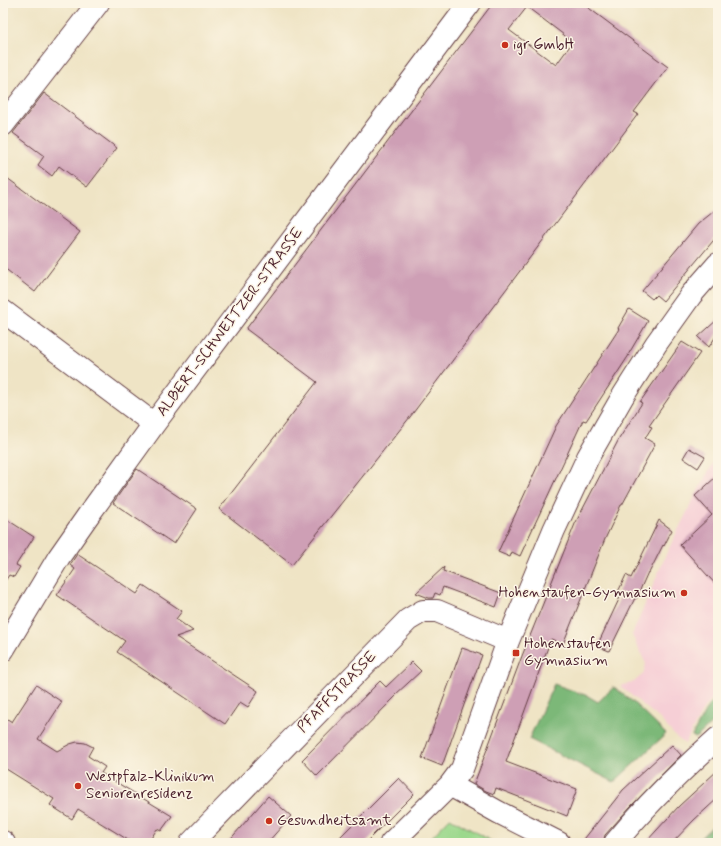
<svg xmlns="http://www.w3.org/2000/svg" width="721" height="846" font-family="Mynerve,sans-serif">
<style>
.built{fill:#f6cfd6}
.green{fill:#9bd88c;stroke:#727c5c}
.forest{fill:#7cb878;stroke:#636c52}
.building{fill:#ce9fb5;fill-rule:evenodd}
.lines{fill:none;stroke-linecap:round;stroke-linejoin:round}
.minor-casing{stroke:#633d42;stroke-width:24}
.minor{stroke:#fff;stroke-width:22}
.poi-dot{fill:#c8321e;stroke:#fcf5e5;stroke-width:1.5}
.labels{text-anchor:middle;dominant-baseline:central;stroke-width:3;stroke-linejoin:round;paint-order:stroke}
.poi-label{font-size:15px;fill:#4a1f2b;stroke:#fcf5e5;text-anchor:start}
.street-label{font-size:15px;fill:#4a1f2b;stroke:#fcf5e5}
</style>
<rect width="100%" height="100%" fill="#fcf5e5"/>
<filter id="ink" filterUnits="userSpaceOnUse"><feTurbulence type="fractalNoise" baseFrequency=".025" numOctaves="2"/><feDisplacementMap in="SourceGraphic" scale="8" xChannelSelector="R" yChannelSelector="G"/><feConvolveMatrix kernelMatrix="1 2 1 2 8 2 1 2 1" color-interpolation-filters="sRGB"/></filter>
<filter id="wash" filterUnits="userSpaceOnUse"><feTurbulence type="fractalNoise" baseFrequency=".012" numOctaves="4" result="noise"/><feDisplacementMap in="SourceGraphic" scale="16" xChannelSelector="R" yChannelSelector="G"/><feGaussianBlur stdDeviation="0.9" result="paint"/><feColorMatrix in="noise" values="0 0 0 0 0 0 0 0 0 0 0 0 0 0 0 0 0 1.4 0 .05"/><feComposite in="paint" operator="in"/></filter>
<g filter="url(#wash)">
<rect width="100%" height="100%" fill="#efe4c5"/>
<path class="built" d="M718,454V694L705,706L685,744L677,738L660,719L620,686L634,682L643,674L646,664L632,635L667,552L695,496Z"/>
<path class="green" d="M450,818L495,843H426Z"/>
<path class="forest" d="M554,684L588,696L598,702L614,687L633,702L666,734L614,782L529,739Z
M718,697V717L696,738L692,736L708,706Z
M718,821V843H695Z"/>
<g id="blocks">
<path class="building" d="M493,3H582L668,67L634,112L638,114L410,417L292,565L219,509L317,382L246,329ZM527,7L564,35L572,43L556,65L509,30Z
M44,93L117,148L87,187L59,166L52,176L38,165L44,156L13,133Z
M3,175L80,232L35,292L3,267Z
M718,208V235L663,301L656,295L652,299L642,291L698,224Z
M629,309L648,321L628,355H629L586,421L583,420L520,556L512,552L510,557L498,552L556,426L619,329L618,328Z
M718,319V333L709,347L698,337Z
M682,342L700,353L649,426L652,427L645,438L655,444L622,505H621L605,539L563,644L551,639L506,762L577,789L567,816L496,788L494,794L486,791L474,784L522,656L575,524L619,439L642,403L640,402Z
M689,448L705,457L698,468L683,458Z
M137,469L197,509L174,544L113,503Z
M718,475V587L680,545L712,515L695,496Z
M3,517L34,537L16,565L20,567L14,577L9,575L3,584Z
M659,520L672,530L664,546L663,545L649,573L648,572L636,599L635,598L609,651L597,646L622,593L618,592L626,575L631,578Z
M77,554L137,594L143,585L182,611L176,619L193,631L176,637L258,691L248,707L240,702L225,724L117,652L125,641L57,595L75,569L70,565Z
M444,567L443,571L501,593L496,607L443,587L440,595L435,593L433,598H429L416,593Z
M462,648L482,655L442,766L422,758Z
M412,662L421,671L395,695L396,696L317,776L302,760L380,681L386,687Z
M36,685L62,702L38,739L57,751L70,744L77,742L85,743L93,747L88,756L105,767L101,773L172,816L161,831L157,829L148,843H133L78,809L72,819L50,805L54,799L3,767V716L12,722Z
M672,745L681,755L630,807L605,835L603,843H581L623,790Z
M718,770V798L694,820L672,843H645L679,806Z
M399,778L414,794L365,843H334Z
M268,796L291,816L267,843H227Z"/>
</g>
</g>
<g filter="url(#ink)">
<use href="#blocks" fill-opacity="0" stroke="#633d42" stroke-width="1"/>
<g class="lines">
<g class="minor-casing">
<path id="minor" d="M3,125L98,3
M3,311L154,424
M3,650L59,557L87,517L154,424L470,3
M450,785L498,812L559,843
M3,842L4,843
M191,843L408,620L423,611H437L508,641
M391,843L450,785L462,769L508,641L554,530L588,457L623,396L656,344L691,295L718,264
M615,843C646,805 682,770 718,738"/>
</g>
<use href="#minor" class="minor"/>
</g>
</g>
<g class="poi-dot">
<circle cx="505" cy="45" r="4"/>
<circle cx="684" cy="593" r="4"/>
<rect x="512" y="649" width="8" height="8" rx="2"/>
<circle cx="78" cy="786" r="4"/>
<circle cx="269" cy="821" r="4"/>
</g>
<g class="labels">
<g class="poi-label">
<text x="513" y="45">igr GmbH</text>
<text x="676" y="593" text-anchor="end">Hohenstaufen-Gymnasium</text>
<text x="524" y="644">Hohenstaufen<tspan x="524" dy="17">Gymnasium</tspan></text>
<text x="86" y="777">Westpfalz-Klinikum<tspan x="86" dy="17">Seniorenresidenz</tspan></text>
<text x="277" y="821">Gesundheitsamt</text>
</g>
<g class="street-label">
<text transform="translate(230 322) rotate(-53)">ALBERT-SCHWEITZER-STRASSE</text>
<text transform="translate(337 692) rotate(-46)">PFAFFSTRASSE</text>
</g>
</g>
<rect width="721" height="846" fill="none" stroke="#fcf5e5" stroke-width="16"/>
</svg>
